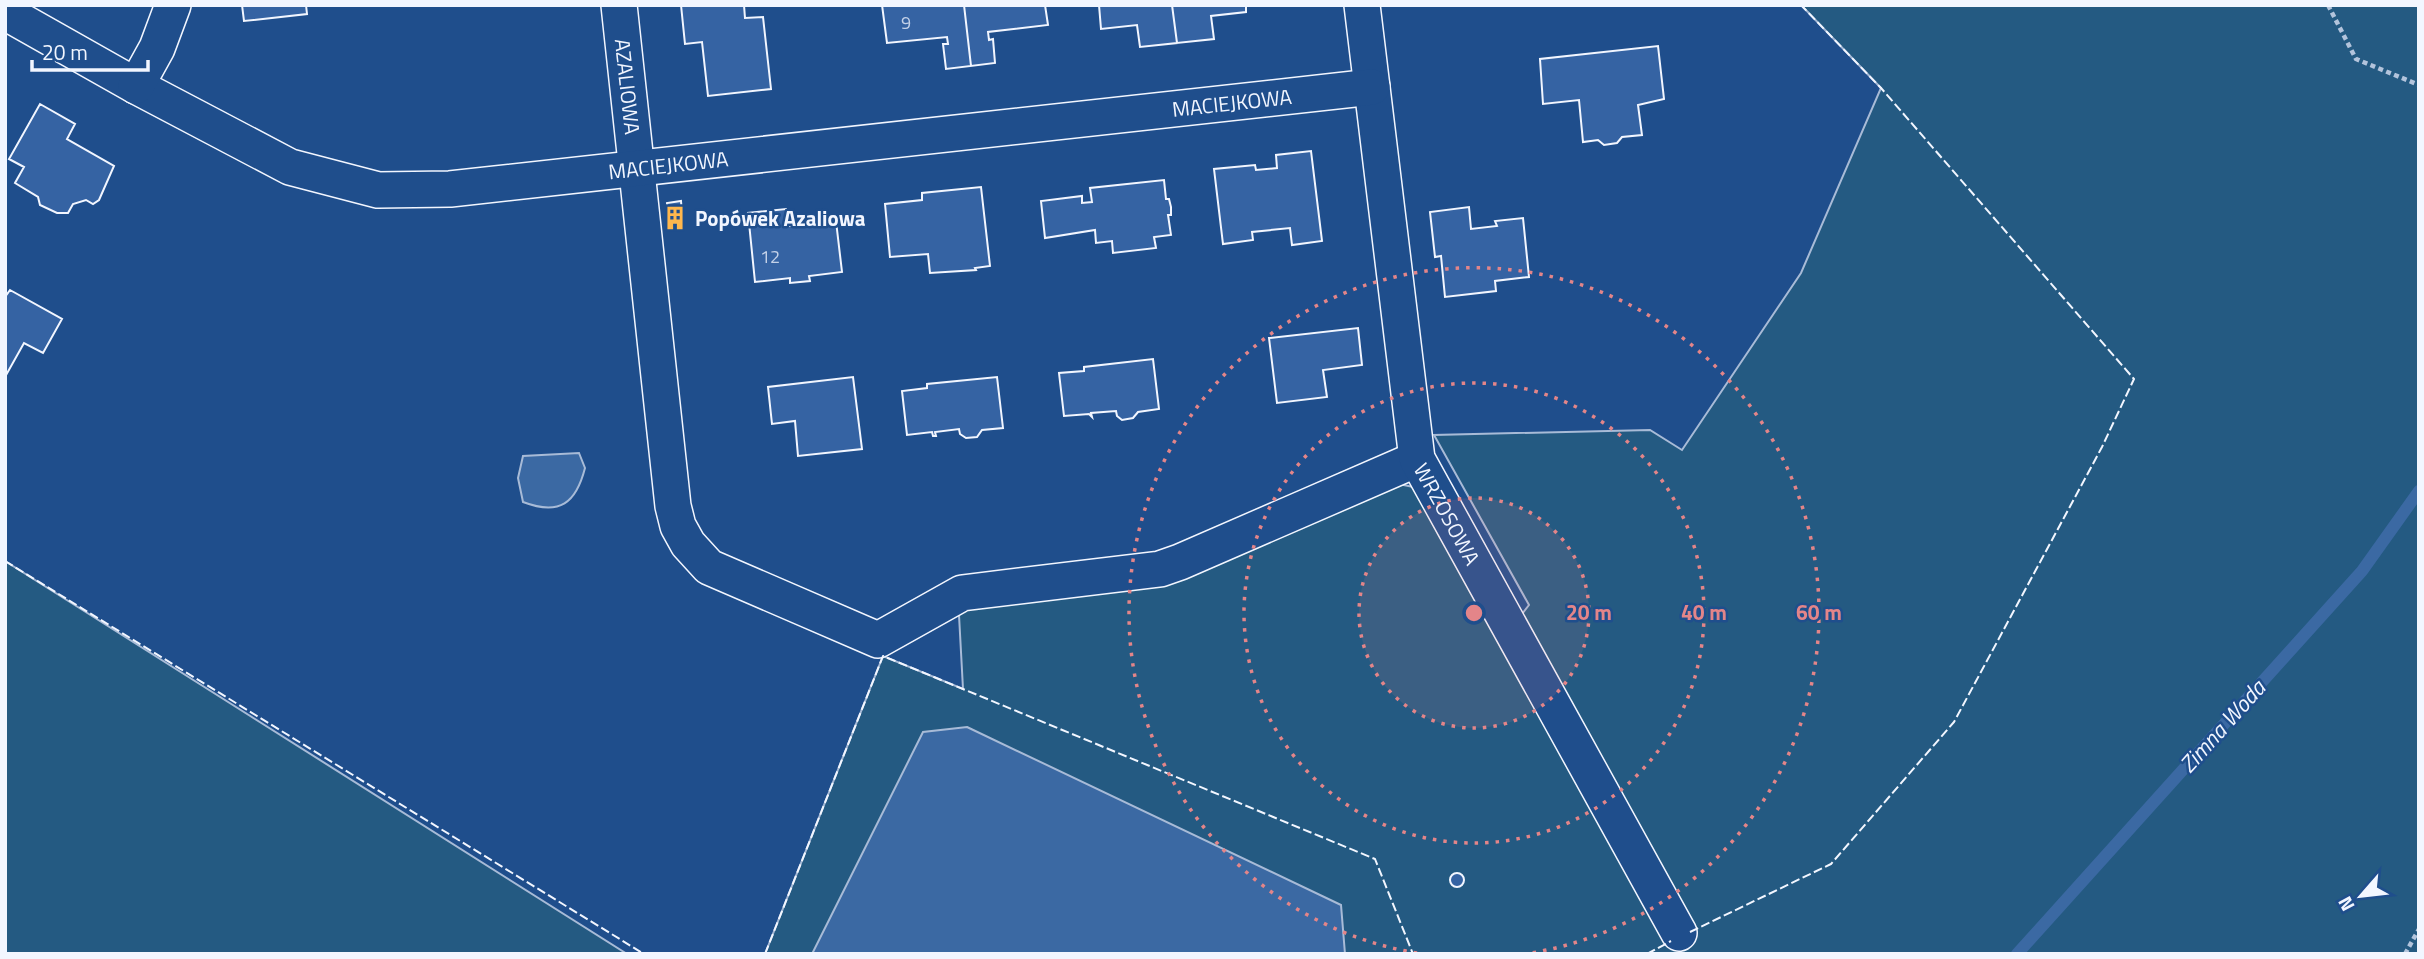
<svg xmlns="http://www.w3.org/2000/svg" width="2424" height="959" font-family="'Titillium Web',sans-serif">
<style>
.green{fill:#245a82;stroke:#a8bbd7;stroke-width:2}
.water{fill:#3b69a3;stroke:#a8bbd7;stroke-width:2}
.lines{fill:none;stroke-linecap:round;stroke-linejoin:round}
.stream{stroke:#3b69a3;stroke-width:12}
.building{fill:#3563a3;stroke:#f2f6ff;stroke-width:2}
.street-casing{stroke:#f2f6ff;stroke-width:38}
.path{stroke:#b3c4dc;stroke-width:4.5;stroke-dasharray:5 3.5;stroke-linecap:butt}
.street{stroke:#1f4e8c;stroke-width:35}
.fence{stroke:#f2f6ff;stroke-width:2;stroke-dasharray:9 3.5;stroke-linecap:butt}
.ring{fill:none;stroke:#e38589;stroke-width:3.5;stroke-dasharray:3.5 7}
.labels{text-anchor:middle;dominant-baseline:central;stroke-width:5;stroke-linejoin:round;paint-order:stroke}
.number-label{font-size:18px;fill:#c3d1e8}
.street-label{font-size:21px;fill:#f2f6ff;stroke:#1f4e8c}
.poi-label{font-size:21px;font-weight:bold;fill:#f2f6ff;stroke:#1f4e8c;text-anchor:start}
.water-label{font-size:23px;font-style:italic;fill:#f2f6ff;stroke:#1f4e8c}
.centre{fill:#e38589;stroke:#1f4e8c;stroke-width:3.5}
.ring-label{font-size:21px;text-anchor:middle;font-weight:bold;fill:#e38589;stroke:#1f4e8c;stroke-width:5;stroke-linejoin:round;paint-order:stroke}
</style>
<rect width="100%" height="100%" fill="#1f4e8c"/>
<path class="green" d="M1801,5H2419V954H765L883,656L963,689L959,615L971,606L1394,483L1418,488L1675,939L1696,929L1522,614L1529,605L1434,435L1650,430L1682,450L1801,273L1881,88Z
M5,561L627,954H5Z"/>
<path class="water" d="M579,453L585,468C576,503 560,516 523,502L518,478L523,456Z
M967,727L1341,905L1345,954H812L923,732Z"/>
<g class="lines">
<path class="stream" d="M2017,954L2362,571L2419,491"/>
</g>
<path class="building" d="M242,5H306L307,14L244,21Z
M681,5H744L745,18L763,17L771,89L708,96L702,42L685,44Z
M882,5H964L971,66L946,69L943,44H948L947,37L887,43Z
M964,5H1045L1048,25L988,32L989,40L993,39L995,63L971,66Z
M1099,5H1172L1177,43L1140,47L1137,25L1101,29Z
M1172,5H1246V12L1211,16L1214,39L1177,43Z
M1658,46L1664,99L1638,105L1642,135L1622,137L1617,143L1604,145L1598,140L1583,142L1579,100L1543,104L1540,59Z
M40,104L75,124L67,139L114,166L99,200L93,204L86,200L73,204L68,213H57L40,205L38,197L15,183L24,167L9,159Z
M1311,151L1322,241L1292,245L1290,228L1252,232L1253,240L1223,244L1214,169L1255,165L1256,170L1277,168L1276,155Z
M1164,180L1166,199H1169L1171,207V215H1168L1171,235L1154,237L1156,248L1113,253L1112,241L1096,243L1095,230L1045,238L1041,201L1082,196V203L1092,202L1090,188Z
M981,187L990,266L975,268L976,270L930,273L928,254L890,257L885,204L922,200V193Z
M681,201L683,226L669,227L667,203Z
M1469,207L1471,229L1497,226L1495,221L1523,218L1529,277L1495,281L1496,291L1445,297L1441,256L1435,257L1430,212Z
M786,209L788,226L798,225L801,221V224L836,221L842,272L809,276L810,281L790,283V278L755,282L748,213Z
M10,290L62,319L43,353L24,343L5,377V297Z
M1358,328L1362,365L1323,370L1327,397L1277,403L1269,338Z
M1153,359L1159,409L1138,412L1133,418L1122,420L1117,416L1116,411L1091,413L1092,417L1089,414L1064,416L1059,373L1084,371V367Z
M853,377L862,449L798,456L795,421L772,424L768,387Z
M997,377L1003,428L982,430L977,437L966,438L960,434L959,429L935,432L936,436H933L932,432L907,435L902,391L927,388V384Z
M1450 880a7 7 0 1 1 14 0a7 7 0 1 1-14 0Z"/>
<g class="lines">
<g class="street-casing">
<g id="street">
<path id="s1" d="M619,5L673,506L678,526L688,544L709,567L878,640L962,593L1160,569L1180,562L1417,459"/>
<path id="s2" d="M1362,5L1417,459L1679,933"/>
<path id="s3" d="M5,12L136,86L290,167L378,190L450,189L1372,87"/>
<path d="M136,86L157,48L173,5"/>
</g>
</g>
<path class="path" d="M2328,5L2356,59L2419,85
M2405,954L2419,929"/>
<use href="#street" class="street"/>
<path class="fence" d="M5,561L644,954
M1690,932L1831,864L1954,722L2102,447L2134,379L1881,88L1801,5
M765,954L883,656L1375,859L1413,954
M1647,954L1671,941"/>
</g>
<circle cx="1474" cy="613" r="115" fill="#e38589" fill-opacity=".12"/>
<g class="ring">
<circle cx="1474" cy="613" r="115"/>
<circle cx="1474" cy="613" r="230"/>
<path d="M1417 953A345 345 0 1 1 1531 953"/>
</g>
<defs>
<g id="building-bare" transform="scale(1.89)"><path d="M-4-6H4V6H1V3H-1V6H-4ZM-2.5-4.3h1.7v1.8h-1.7ZM.8-4.3h1.7v1.8H.8ZM-2.5-1h1.7V.8h-1.7ZM.8-1h1.7V.8H.8Z" fill="#ffb74d" stroke="#1f4e8c" stroke-width="2.5" paint-order="stroke"/></g>
</defs>
<g fill-rule="evenodd">
<use href="#building-bare" x="675" y="218"/>
</g>
<g class="labels">
<g class="number-label">
<text x="906" y="22">9</text>
<text x="770" y="256">12</text>
</g>
<g class="street-label">
<text stroke="none"><textPath href="#s1" startOffset="82">AZALIOWA</textPath></text>
<text stroke="none"><textPath href="#s3" startOffset="1274">MACIEJKOWA</textPath></text>
<text stroke="none"><textPath href="#s3" startOffset="707">MACIEJKOWA</textPath></text>
<text stroke="none"><textPath href="#s2" startOffset="520">WRZOSOWA</textPath></text>
</g>
<g class="poi-label">
<text x="695" y="218">Popówek Azaliowa</text>
</g>
<g class="water-label">
<text transform="translate(2222 726) rotate(-48)">Zimna Woda</text>
</g>
</g>
<circle cx="1474" cy="613" r="10" class="centre"/>
<g class="ring-label">
<text x="1589" y="620">20 m</text>
<text x="1704" y="620">40 m</text>
<text x="1819" y="620">60 m</text>
</g>
<rect width="2424" height="959" fill="none" stroke="#f2f6ff" stroke-width="14"/>
<g transform="translate(2361 896) rotate(242)" stroke="#1f4e8c" stroke-width="5" paint-order="stroke">
<path d="M0-5L12 26L0 18L-12 26Z" fill="#f2f6ff"/>
<text y="-10" font-size="19" font-weight="bold" text-anchor="middle" fill="#f2f6ff">N</text>
</g>
<path d="M32 60v10h116v-10" fill="none" stroke="#f2f6ff" stroke-width="3.5"/>
<text x="42" y="60" font-size="21" fill="#f2f6ff" stroke="#1f4e8c" stroke-width="5" paint-order="stroke">20 m</text>
</svg>
